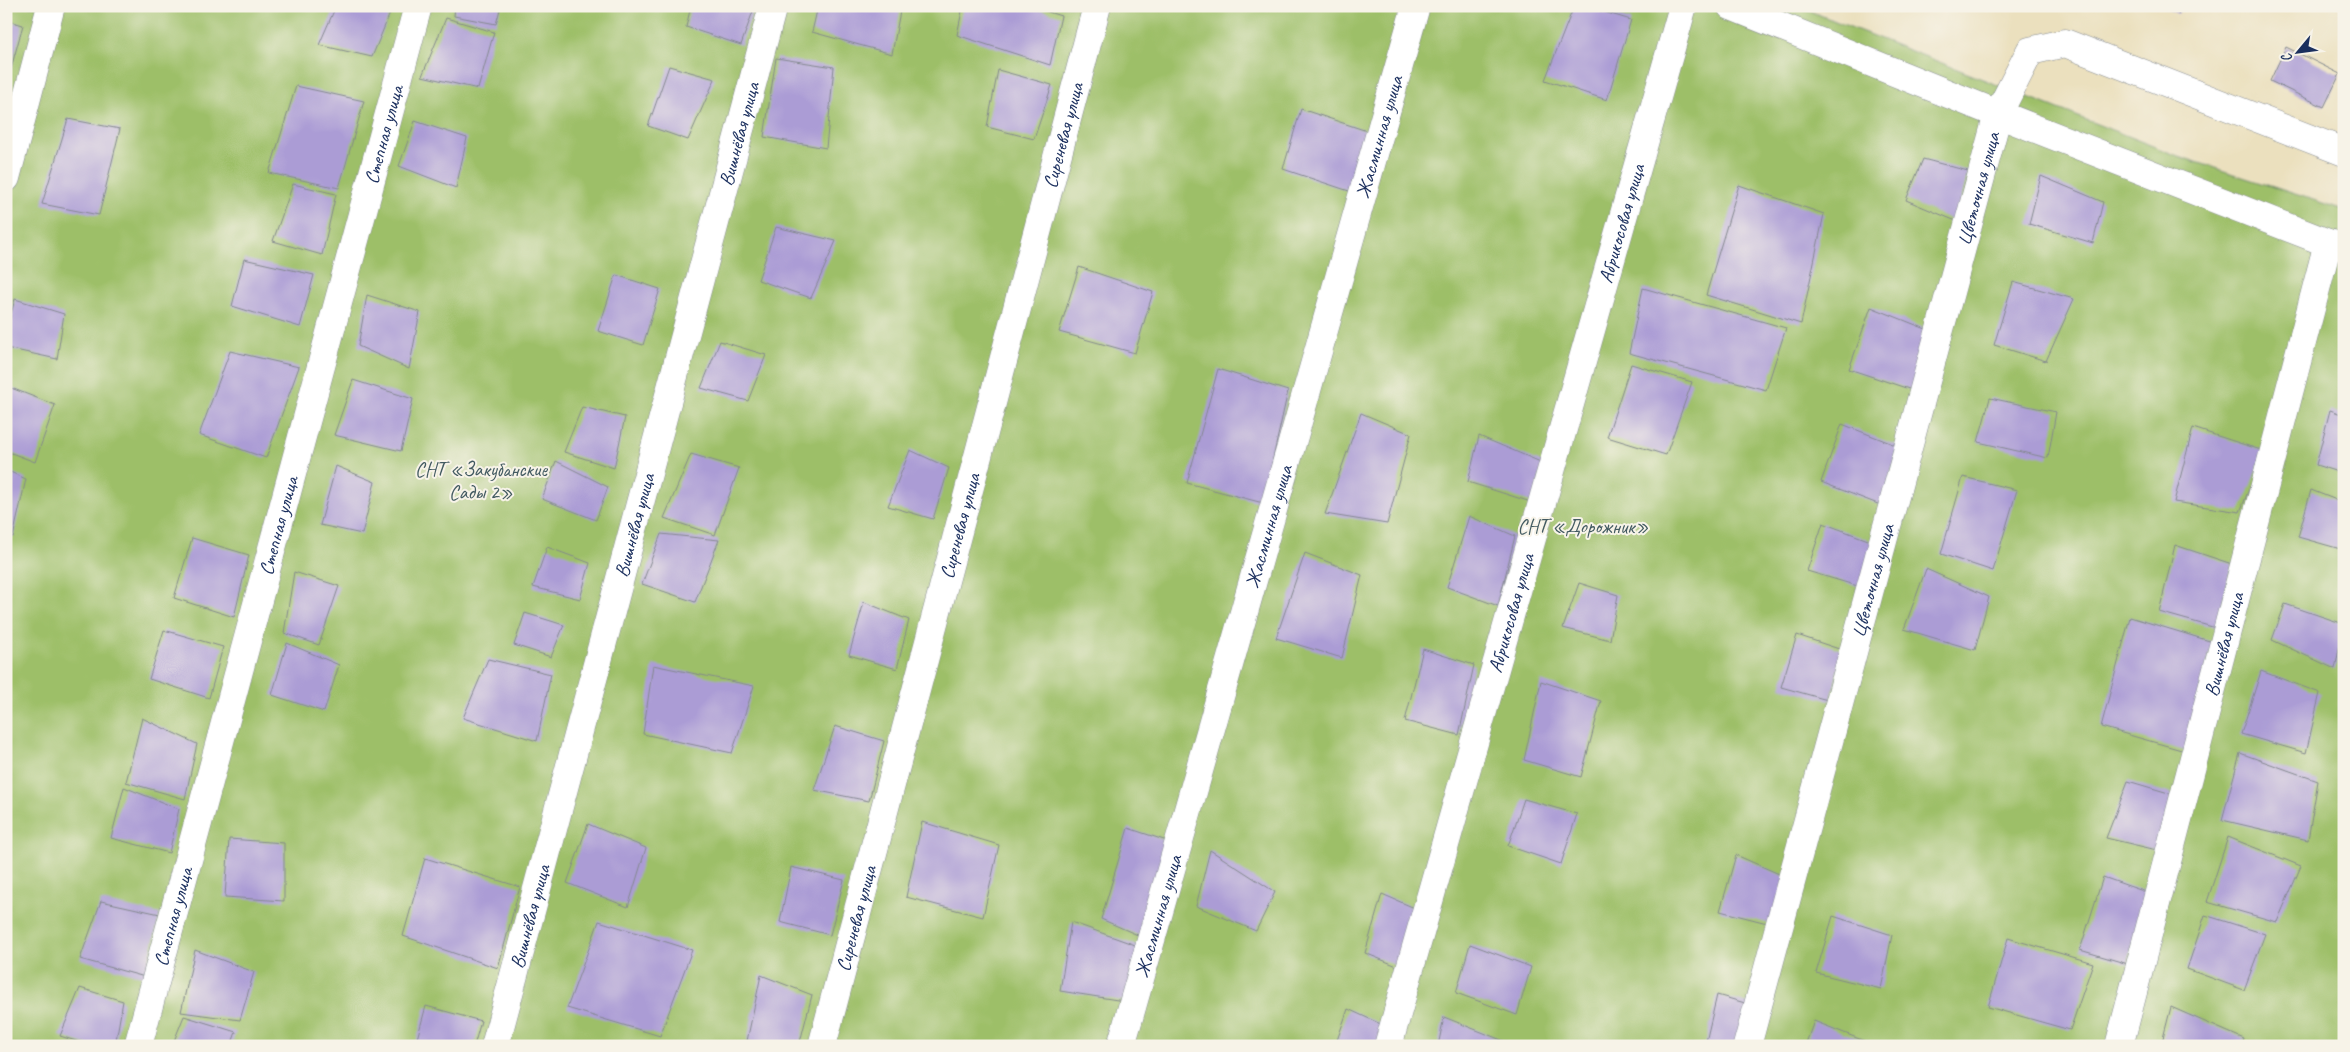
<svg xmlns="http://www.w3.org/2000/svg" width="2350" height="1052" font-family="Caveat,sans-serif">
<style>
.green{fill:#9dbf68;stroke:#5c7763}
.building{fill:#ab9cd5}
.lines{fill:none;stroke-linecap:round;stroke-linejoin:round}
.minor-casing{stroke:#83888e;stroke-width:29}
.minor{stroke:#fff;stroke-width:28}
.labels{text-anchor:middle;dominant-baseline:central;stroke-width:4;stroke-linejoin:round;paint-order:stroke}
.street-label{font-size:20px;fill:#1b2f5e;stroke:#f7f3e8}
.park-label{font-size:20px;fill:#425a61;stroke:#f7f3e8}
</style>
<rect width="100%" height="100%" fill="#f7f3e8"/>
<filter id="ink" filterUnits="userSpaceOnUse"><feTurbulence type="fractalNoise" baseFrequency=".02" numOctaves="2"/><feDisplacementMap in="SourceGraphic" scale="10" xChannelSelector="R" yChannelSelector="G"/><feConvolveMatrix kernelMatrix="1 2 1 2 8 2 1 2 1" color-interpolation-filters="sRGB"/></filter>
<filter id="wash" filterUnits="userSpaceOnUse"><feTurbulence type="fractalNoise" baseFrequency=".0096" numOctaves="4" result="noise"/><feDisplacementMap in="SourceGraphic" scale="20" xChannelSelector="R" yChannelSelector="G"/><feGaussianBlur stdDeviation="1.12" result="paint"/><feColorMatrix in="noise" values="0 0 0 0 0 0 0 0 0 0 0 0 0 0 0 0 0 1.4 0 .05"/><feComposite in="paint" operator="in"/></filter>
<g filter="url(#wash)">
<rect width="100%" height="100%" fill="#ebe0be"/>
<path class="green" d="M6,6H1797L2178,156L2344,210V1046H6Z"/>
<g id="blocks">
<path class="building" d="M336,6H393L372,57L319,45Z
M455,6H501L496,24L454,16Z
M691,6H742L753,11L741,45L686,27Z
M818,6H901L892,54L812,32Z
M963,6H1029L1061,16L1050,65L957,35Z
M1574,6H1584L1631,20L1607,100L1545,80Z
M2161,6H2182L2178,14Z
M446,18L494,32L478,89L422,76Z
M6,20L23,25L7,83H6Z
M2286,47L2340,74L2324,107L2270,81Z
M776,58L834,67L826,148L764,137Z
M669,66L715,79L688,140L648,126Z
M998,70L1052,85L1034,139L987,127Z
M296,86L364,101L339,188L269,173Z
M1301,109L1367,131L1349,191L1283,169Z
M68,119L120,129L99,215L42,204Z
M415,121L467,138L456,188L399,166Z
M1923,159L1968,171L1956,221L1906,200Z
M2041,176L2103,202L2093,243L2029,224Z
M293,184L336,194L322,255L273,241Z
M1739,185L1824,214L1801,324L1706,295Z
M776,227L836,241L811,298L758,280Z
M244,259L314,275L300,327L232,306Z
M1079,267L1153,292L1135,353L1059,332Z
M616,275L660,289L643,345L598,331Z
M2013,282L2074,299L2046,361L1994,345Z
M1643,288L1786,328L1766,390L1629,353Z
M367,295L420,312L409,369L358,346Z
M15,299L64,314L57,359L6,348V333Z
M1871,307L1931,331L1918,392L1849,369Z
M720,341L766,355L748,401L701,388Z
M230,351L299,367L266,458L199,435Z
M1631,364L1692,382L1666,455L1607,437Z
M1218,369L1288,391L1263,503L1187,483Z
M353,380L413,399L401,451L334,435Z
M6,386L55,405L35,462L6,451Z
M1990,398L2056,412L2048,458L1978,442Z
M582,407L625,417L614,468L564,452Z
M2330,410L2344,415V474L2316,465Z
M1361,413L1411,434L1387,524L1325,514Z
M1842,424L1898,446L1883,506L1821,482Z
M2193,428L2264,451L2240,512L2174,502Z
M1479,436L1543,463L1534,503L1468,482Z
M910,450L949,468L933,519L888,506Z
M691,454L739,468L715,535L664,518Z
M556,461L608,487L596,520L542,499Z
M336,466L375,482L362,534L320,525Z
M6,470L26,479L13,537L6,535Z
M1963,477L2017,490L1993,571L1941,554Z
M2311,490L2344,503V550L2298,537Z
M1469,516L1515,536L1498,606L1447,587Z
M1823,523L1876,543L1861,587L1807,571Z
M661,534L719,540L695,602L642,584Z
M192,538L249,555L234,617L174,598Z
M2175,545L2232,564L2216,628L2159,612Z
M547,547L590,563L580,599L533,587Z
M1305,553L1362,575L1342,658L1276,638Z
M1926,569L1989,597L1975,650L1904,629Z
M294,572L339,586L319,645L284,633Z
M1579,583L1618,595L1610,640L1563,628Z
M864,602L909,620L897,669L849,655Z
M2285,604L2344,624L2335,669L2272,640Z
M525,613L564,625L551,657L514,645Z
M2130,617L2213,642L2185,751L2101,727Z
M164,630L223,647L209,698L149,679Z
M1797,635L1842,650L1831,701L1781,687Z
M287,643L339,665L324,712L272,695Z
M1423,649L1474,665L1459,735L1405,721Z
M488,659L551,674L537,741L463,718Z
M653,665L754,686L732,753L643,734Z
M2261,671L2320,693L2306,753L2241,734Z
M1541,681L1601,701L1581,777L1524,760Z
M142,718L197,744L185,799L126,782Z
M835,726L884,741L869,801L814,790Z
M2240,753L2318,781L2308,840L2222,820Z
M2128,781L2172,794L2157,850L2106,838Z
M124,787L179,809L169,853L111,838Z
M1524,799L1577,814L1561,864L1508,846Z
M922,822L999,845L983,917L906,897Z
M588,824L646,848L628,907L567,883Z
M1128,828L1170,842L1140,936L1101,919Z
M2228,837L2301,866L2277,922L2207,902Z
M229,839L284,843V901L225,897Z
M1210,850L1275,892L1256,931L1196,906Z
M1736,855L1786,877L1779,926L1720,911Z
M425,858L520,887L498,968L403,936Z
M791,867L844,880L830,935L780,922Z
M2103,877L2146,892L2128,964L2080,950Z
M1382,894L1417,909L1402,968L1365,953Z
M101,901L160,914L145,977L80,959Z
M2205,915L2265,934L2244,990L2187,969Z
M1833,916L1892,935L1881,989L1816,973Z
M599,921L692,950L660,1036L567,1008Z
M1071,922L1141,947L1124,1001L1060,991Z
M2008,938L2093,963L2070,1030L1988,1007Z
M1470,944L1531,967L1517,1015L1456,993Z
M195,950L254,972L240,1020L181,1012Z
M761,975L812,995L799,1046H763L747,1041Z
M80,988L123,1001L115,1046H92L60,1036Z
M1717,995L1752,1005L1739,1046H1705Z
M426,1006L481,1021L474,1046H415Z
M2171,1007L2244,1039L2242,1046H2161Z
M1348,1009L1387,1027L1380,1046H1335Z
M184,1016L236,1032L231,1046H172Z
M1444,1017L1509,1043L1508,1046H1438Z
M1814,1021L1877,1046H1805Z"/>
</g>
</g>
<g filter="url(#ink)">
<use href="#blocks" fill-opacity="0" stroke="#83888e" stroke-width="1"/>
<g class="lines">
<g class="minor-casing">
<g id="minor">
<path d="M1731,6L1998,114L2328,243L2344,247"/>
<path d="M6,178L51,6"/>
<path id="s1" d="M138,1046L418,6"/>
<path id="s2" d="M495,1046L773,6"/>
<path id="s3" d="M822,1046L1097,6"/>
<path id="s4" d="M1121,1046L1416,6"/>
<path id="s5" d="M1388,1046L1683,6"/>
<path id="s6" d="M1747,1046L1998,114L2030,51L2065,43L2344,152"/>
<path id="s7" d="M2119,1046L2328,243"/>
</g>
</g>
<use href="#minor" class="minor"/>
</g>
</g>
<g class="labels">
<g class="street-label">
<text stroke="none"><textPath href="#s3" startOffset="942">Сиреневая улица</textPath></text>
<text stroke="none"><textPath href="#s1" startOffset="944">Степная улица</textPath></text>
<text stroke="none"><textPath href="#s2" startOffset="944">Вишнёвая улица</textPath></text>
<text stroke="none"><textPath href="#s4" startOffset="945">Жасминная улица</textPath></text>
<text stroke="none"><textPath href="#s6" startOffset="888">Цветочная улица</textPath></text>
<text stroke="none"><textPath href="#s5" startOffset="855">Абрикосовая улица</textPath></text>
<text stroke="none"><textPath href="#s1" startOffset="539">Степная улица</textPath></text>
<text stroke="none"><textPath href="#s2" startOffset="539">Вишнёвая улица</textPath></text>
<text stroke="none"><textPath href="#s3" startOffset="538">Сиреневая улица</textPath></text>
<text stroke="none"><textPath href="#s4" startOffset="540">Жасминная улица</textPath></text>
<text stroke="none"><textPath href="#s6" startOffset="482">Цветочная улица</textPath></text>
<text stroke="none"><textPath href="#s5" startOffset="450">Абрикосовая улица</textPath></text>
<text stroke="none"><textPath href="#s7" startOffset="415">Вишнёвая улица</textPath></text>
<text stroke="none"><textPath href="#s4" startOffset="135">Жасминная улица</textPath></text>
<text stroke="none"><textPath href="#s1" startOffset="134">Степная улица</textPath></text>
<text stroke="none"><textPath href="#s2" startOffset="134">Вишнёвая улица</textPath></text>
<text stroke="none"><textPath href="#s3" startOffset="132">Сиреневая улица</textPath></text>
</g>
<g class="park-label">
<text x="481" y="469">СНТ «Закубанские<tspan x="481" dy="23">Сады 2»</tspan></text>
<text x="1583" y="526">СНТ «Дорожник»</text>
</g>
</g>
<rect width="2350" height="1052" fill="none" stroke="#f7f3e8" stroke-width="25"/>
<g transform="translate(2298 52) rotate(241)" stroke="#f7f3e8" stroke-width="4" paint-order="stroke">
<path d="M0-4L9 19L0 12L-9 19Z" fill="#1b2f5e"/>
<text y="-8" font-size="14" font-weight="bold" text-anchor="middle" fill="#1b2f5e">С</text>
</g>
</svg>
